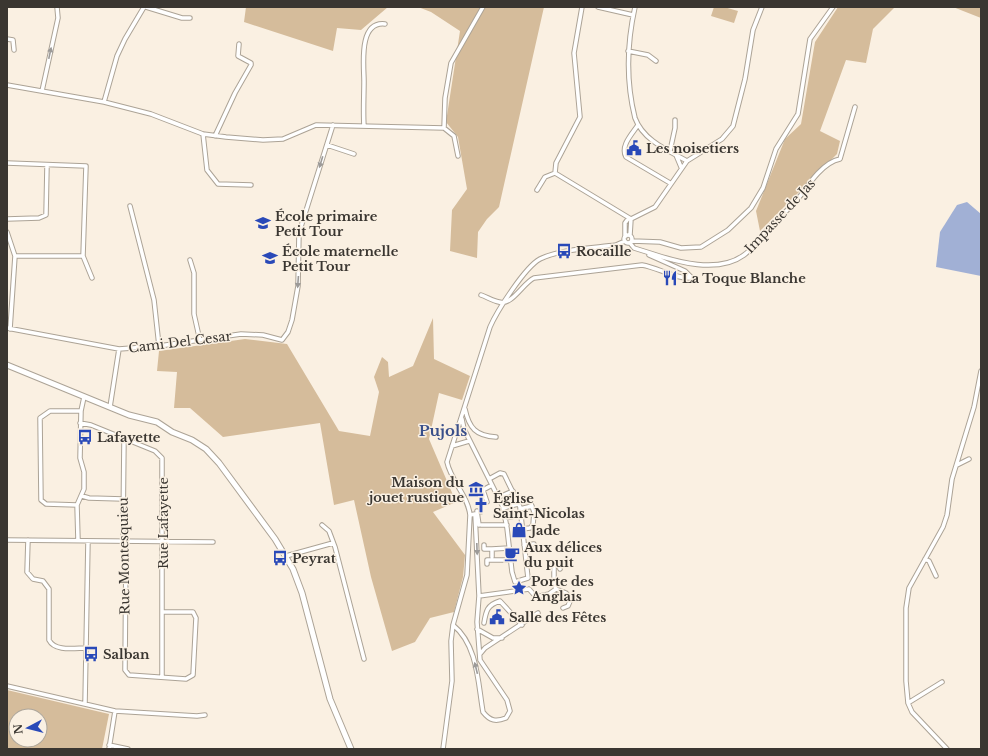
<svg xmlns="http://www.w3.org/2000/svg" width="988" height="756" font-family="'Libre Baskerville',serif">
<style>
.green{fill:#d5bc9b;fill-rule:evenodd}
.water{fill:#a1b0d5}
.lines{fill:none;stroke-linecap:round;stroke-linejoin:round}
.street-tunnel{stroke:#d4cbbf;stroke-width:3.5;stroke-dasharray:3.5 2;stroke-linecap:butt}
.street-casing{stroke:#aca396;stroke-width:5.5}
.secondary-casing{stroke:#aca396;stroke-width:7}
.street{stroke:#fff;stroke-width:3.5}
.secondary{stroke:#fff;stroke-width:5}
.oneway{fill:#9c9a98}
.labels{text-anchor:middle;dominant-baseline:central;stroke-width:3;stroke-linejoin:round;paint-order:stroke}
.poi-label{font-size:13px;font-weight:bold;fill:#3a3631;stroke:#faf0e2;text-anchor:start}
.street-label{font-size:13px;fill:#3a3631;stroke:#faf0e2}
.quarter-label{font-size:15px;font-weight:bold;fill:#394f8a;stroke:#faf0e2}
</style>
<rect width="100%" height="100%" fill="#faf0e2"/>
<path class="green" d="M246,7H388L361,30L337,28L333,51L244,22Z
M418,7H544L499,207L487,219L478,232L477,258L450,251L452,210L467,189L458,137L446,122L460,31L431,12Z
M714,7H724L738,11L734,23L711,16Z
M838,7H895L873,29L866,63L846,60L820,131L840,141L837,154L760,231L756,211L785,139L801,124L815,42Z
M953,7H981V18Z
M433,318L434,359L470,376L462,400L439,393L429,439L456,502L433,512L465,555L463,577L454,612L430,618L415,642L392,651L371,577L354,500L334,505L320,423L223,437L190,408H174L177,372L157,371L159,351L245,339L287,344L339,431L370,436L379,392L374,377L382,357L388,362L389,377L413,366Z
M7,690L109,714L102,749H7ZM16,716H40V740H16Z"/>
<path class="water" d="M967,202L981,214V276L936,267L940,232L957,205Z"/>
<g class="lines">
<path class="street-tunnel" d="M479,513H484
M518,581L520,590"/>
<g class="street-casing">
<path id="street" d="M146,7L182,18H190
M598,7L633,15
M635,7C627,43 626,82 635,118C643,140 667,150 687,161
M7,39L13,40L14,50
M628,51L648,55L656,61
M7,85L104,102L151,114L203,134L226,137L263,140L283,139L316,125L444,128L454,136L458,156
M42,91L58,18L57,7
M104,102L117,56L125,39L144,7
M638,125C632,134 620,146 626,157L670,183
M364,126C363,111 364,96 364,81C364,66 358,21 385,24
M444,128L445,98L451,63L483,7
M203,134L207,170L218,184L251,185
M215,136L235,93L251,65V63L238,56L239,44
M327,145L354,154
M670,151L675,128V120
M676,155L681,167
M7,163L86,166L83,256H15
M555,173L556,163L580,117L574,53L582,7
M555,173L631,219
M537,190L545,177L555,173
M130,206L154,300L159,346
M7,219L39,218L46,215L47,166
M631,219L655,207L687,161L722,139L733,126L745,79L753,30L762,7
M7,232L15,256L10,329
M624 239a4 4 0 1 1 8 0a4 4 0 1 1-8 0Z
M630,235L631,219
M625,237V223L628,219
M632,241L660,242L681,248L701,247L728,230L751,208L763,188L776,149L798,114L810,39L833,7
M630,243L634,248L650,253
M83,256L92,278
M190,260L194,273V314L200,341
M481,295C487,297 493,301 499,302C512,306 523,283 534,278L642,265C659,268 675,279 692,278L685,271L649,255L650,253C677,262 718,274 744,255C754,248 758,238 767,230C777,219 792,207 801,195C810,182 824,162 840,159L855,107
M7,328L119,349L159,346L241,334L263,335L282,340L288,332L292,320L298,286L299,233L333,125
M110,407L119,349
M465,409C469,428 476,436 496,437
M462,419L464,429L503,507L507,528L512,572L515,582L528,578L520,507L504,474L500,473L489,479
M80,423L91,425L155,451L162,458V677
M124,439L123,533L126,548L125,670L129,675L186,679L193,675L196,618L193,612H163
M452,446L469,441
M957,465L969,459
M82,496L89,498L123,499
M499,497L513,491
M487,502L483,490L492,485
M77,505L46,504L41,500L40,418L50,411H81
M503,508L518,504
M520,509L532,506
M477,511L479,525
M505,518L521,515
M322,525L329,531L335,547L364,659
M481,525H507
M522,529L530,528L533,525L534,512L530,501
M7,540L213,542
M28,540L27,572L33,579L43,581L49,589V640C55,652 75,648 87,648
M78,540L77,505L84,489V472L80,458L81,411L84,397
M484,545V549H492
M524,545L534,544
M286,556L333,543
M492,557V549L509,548
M925,559L929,561L936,576
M487,564V560H510
M556,589L554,583V563H557L560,569
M556,589L566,593L571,599L568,606L563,608
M479,596L529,589L536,597L549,594L556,589
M484,623C486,611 487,605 500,601L522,625
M453,625C478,645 478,684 483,712C490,721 496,722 506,718L510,711L507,700L480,660L477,622L479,596L475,514L470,515
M477,629L493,638H502
M480,654L485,648L538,613
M7,686L115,711L197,716L205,715
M908,703L942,682
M85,704L88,541
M109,745L128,749
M109,749L115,711
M443,749L452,681L451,641L453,625L467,575L470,515C468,496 451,481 447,462L490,327C497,311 525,267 540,259C560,249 594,248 616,245L625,241
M947,749L912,712L908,703L906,681V608L909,588L943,527L947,515L952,479L974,407L981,371"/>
</g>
<g class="secondary-casing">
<path id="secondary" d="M7,365L129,415L157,422L172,432L192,440L206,449L219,463L275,539L293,569L302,593L330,699L351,749"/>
</g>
<use href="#street" class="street"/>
<use href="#secondary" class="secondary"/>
</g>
<defs><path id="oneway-solid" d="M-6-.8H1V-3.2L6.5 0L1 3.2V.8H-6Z"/></defs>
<g class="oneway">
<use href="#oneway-solid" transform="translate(50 53) rotate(-78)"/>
<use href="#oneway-solid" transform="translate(321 162) rotate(107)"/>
<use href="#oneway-solid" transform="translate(298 282) rotate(94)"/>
<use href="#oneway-solid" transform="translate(477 549) rotate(88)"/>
<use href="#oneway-solid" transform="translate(476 668) rotate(-104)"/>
</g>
<defs>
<g id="civic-bare" transform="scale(1.2)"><path d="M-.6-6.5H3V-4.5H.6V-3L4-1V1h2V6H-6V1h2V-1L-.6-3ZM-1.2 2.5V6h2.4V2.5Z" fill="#2949b8" stroke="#faf0e2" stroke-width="2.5" paint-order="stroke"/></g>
<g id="school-bare" transform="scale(1.2)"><path d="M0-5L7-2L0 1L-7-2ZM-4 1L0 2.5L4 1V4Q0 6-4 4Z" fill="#2949b8" stroke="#faf0e2" stroke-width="2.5" paint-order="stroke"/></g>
<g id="bus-bare" transform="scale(1.2)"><path d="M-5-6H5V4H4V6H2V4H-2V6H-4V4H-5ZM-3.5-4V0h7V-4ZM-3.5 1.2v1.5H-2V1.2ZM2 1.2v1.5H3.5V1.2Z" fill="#2949b8" stroke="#faf0e2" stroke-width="2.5" paint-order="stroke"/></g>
<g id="restaurant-bare" transform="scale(1.2)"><path d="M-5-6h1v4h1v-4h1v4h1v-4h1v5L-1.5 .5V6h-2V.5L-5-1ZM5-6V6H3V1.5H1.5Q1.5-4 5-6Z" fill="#2949b8" stroke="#faf0e2" stroke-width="2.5" paint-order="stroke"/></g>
<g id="museum-bare" transform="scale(1.2)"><path d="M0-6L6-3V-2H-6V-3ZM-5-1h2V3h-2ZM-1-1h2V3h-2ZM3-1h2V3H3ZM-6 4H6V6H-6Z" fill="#2949b8" stroke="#faf0e2" stroke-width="2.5" paint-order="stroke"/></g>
<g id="church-bare" transform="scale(1.2)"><path d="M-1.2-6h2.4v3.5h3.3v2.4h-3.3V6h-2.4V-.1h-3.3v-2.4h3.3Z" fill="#2949b8" stroke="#faf0e2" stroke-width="2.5" paint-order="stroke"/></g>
<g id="shop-bare" transform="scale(1.2)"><path d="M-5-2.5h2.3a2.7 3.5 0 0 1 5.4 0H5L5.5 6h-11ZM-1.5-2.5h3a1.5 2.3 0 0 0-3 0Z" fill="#2949b8" stroke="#faf0e2" stroke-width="2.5" paint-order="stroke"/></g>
<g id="cafe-bare" transform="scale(1.2)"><path d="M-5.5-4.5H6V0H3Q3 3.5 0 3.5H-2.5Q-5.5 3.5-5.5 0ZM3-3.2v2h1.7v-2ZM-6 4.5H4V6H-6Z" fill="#2949b8" stroke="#faf0e2" stroke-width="2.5" paint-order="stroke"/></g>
<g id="sight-bare" transform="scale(1.2)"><path d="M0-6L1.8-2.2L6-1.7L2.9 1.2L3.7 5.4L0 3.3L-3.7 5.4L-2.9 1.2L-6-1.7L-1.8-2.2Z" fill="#2949b8" stroke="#faf0e2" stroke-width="2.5" paint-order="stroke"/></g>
</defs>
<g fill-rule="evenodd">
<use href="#civic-bare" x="634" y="148"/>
<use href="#school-bare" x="263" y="223"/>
<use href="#bus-bare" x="564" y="251"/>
<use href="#school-bare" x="270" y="258"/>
<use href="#restaurant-bare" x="670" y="278"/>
<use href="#bus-bare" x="85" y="437"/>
<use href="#museum-bare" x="476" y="489"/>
<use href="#church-bare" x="481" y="505"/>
<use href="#shop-bare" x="519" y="530"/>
<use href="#cafe-bare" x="512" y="554"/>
<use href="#bus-bare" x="280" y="558"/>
<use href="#sight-bare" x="519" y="588"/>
<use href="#civic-bare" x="497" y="617"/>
<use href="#bus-bare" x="91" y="654"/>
</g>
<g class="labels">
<g class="poi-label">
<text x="646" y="148">Les noisetiers</text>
<text x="275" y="216">École primaire<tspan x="275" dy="15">Petit Tour</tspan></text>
<text x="282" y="251">École maternelle<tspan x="282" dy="15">Petit Tour</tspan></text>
<text x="576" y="251">Rocaille</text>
<text x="682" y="278">La Toque Blanche</text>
<text x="97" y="437">Lafayette</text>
<text x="464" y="482" text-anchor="end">Maison du<tspan x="464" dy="15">jouet rustique</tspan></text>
<text x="493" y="498">Église<tspan x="493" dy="15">Saint-Nicolas</tspan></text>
<text x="531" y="530">Jade</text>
<text x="524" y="547">Aux délices<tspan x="524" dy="15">du puit</tspan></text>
<text x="292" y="558">Peyrat</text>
<text x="531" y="581">Porte des<tspan x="531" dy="15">Anglais</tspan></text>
<text x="509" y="617">Salle des Fêtes</text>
<text x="103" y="654">Salban</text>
</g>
<g class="street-label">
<text transform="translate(780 216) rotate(-47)">Impasse de Jas</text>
<text transform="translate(180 342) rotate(-7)">Cami Del Cesar</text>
<text transform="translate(163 523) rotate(-90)">Rue Lafayette</text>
<text transform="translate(124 556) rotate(-91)">Rue Montesquieu</text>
</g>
<g class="quarter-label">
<text x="443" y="430">Pujols</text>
</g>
</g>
<rect width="988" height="756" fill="none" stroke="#3a3631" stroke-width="16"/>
<g transform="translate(28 728) rotate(263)"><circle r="19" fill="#faf0e2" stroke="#ada69b"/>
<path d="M0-3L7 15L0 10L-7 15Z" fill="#2949b8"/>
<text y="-6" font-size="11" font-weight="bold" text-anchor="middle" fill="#3a3631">N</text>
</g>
</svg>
